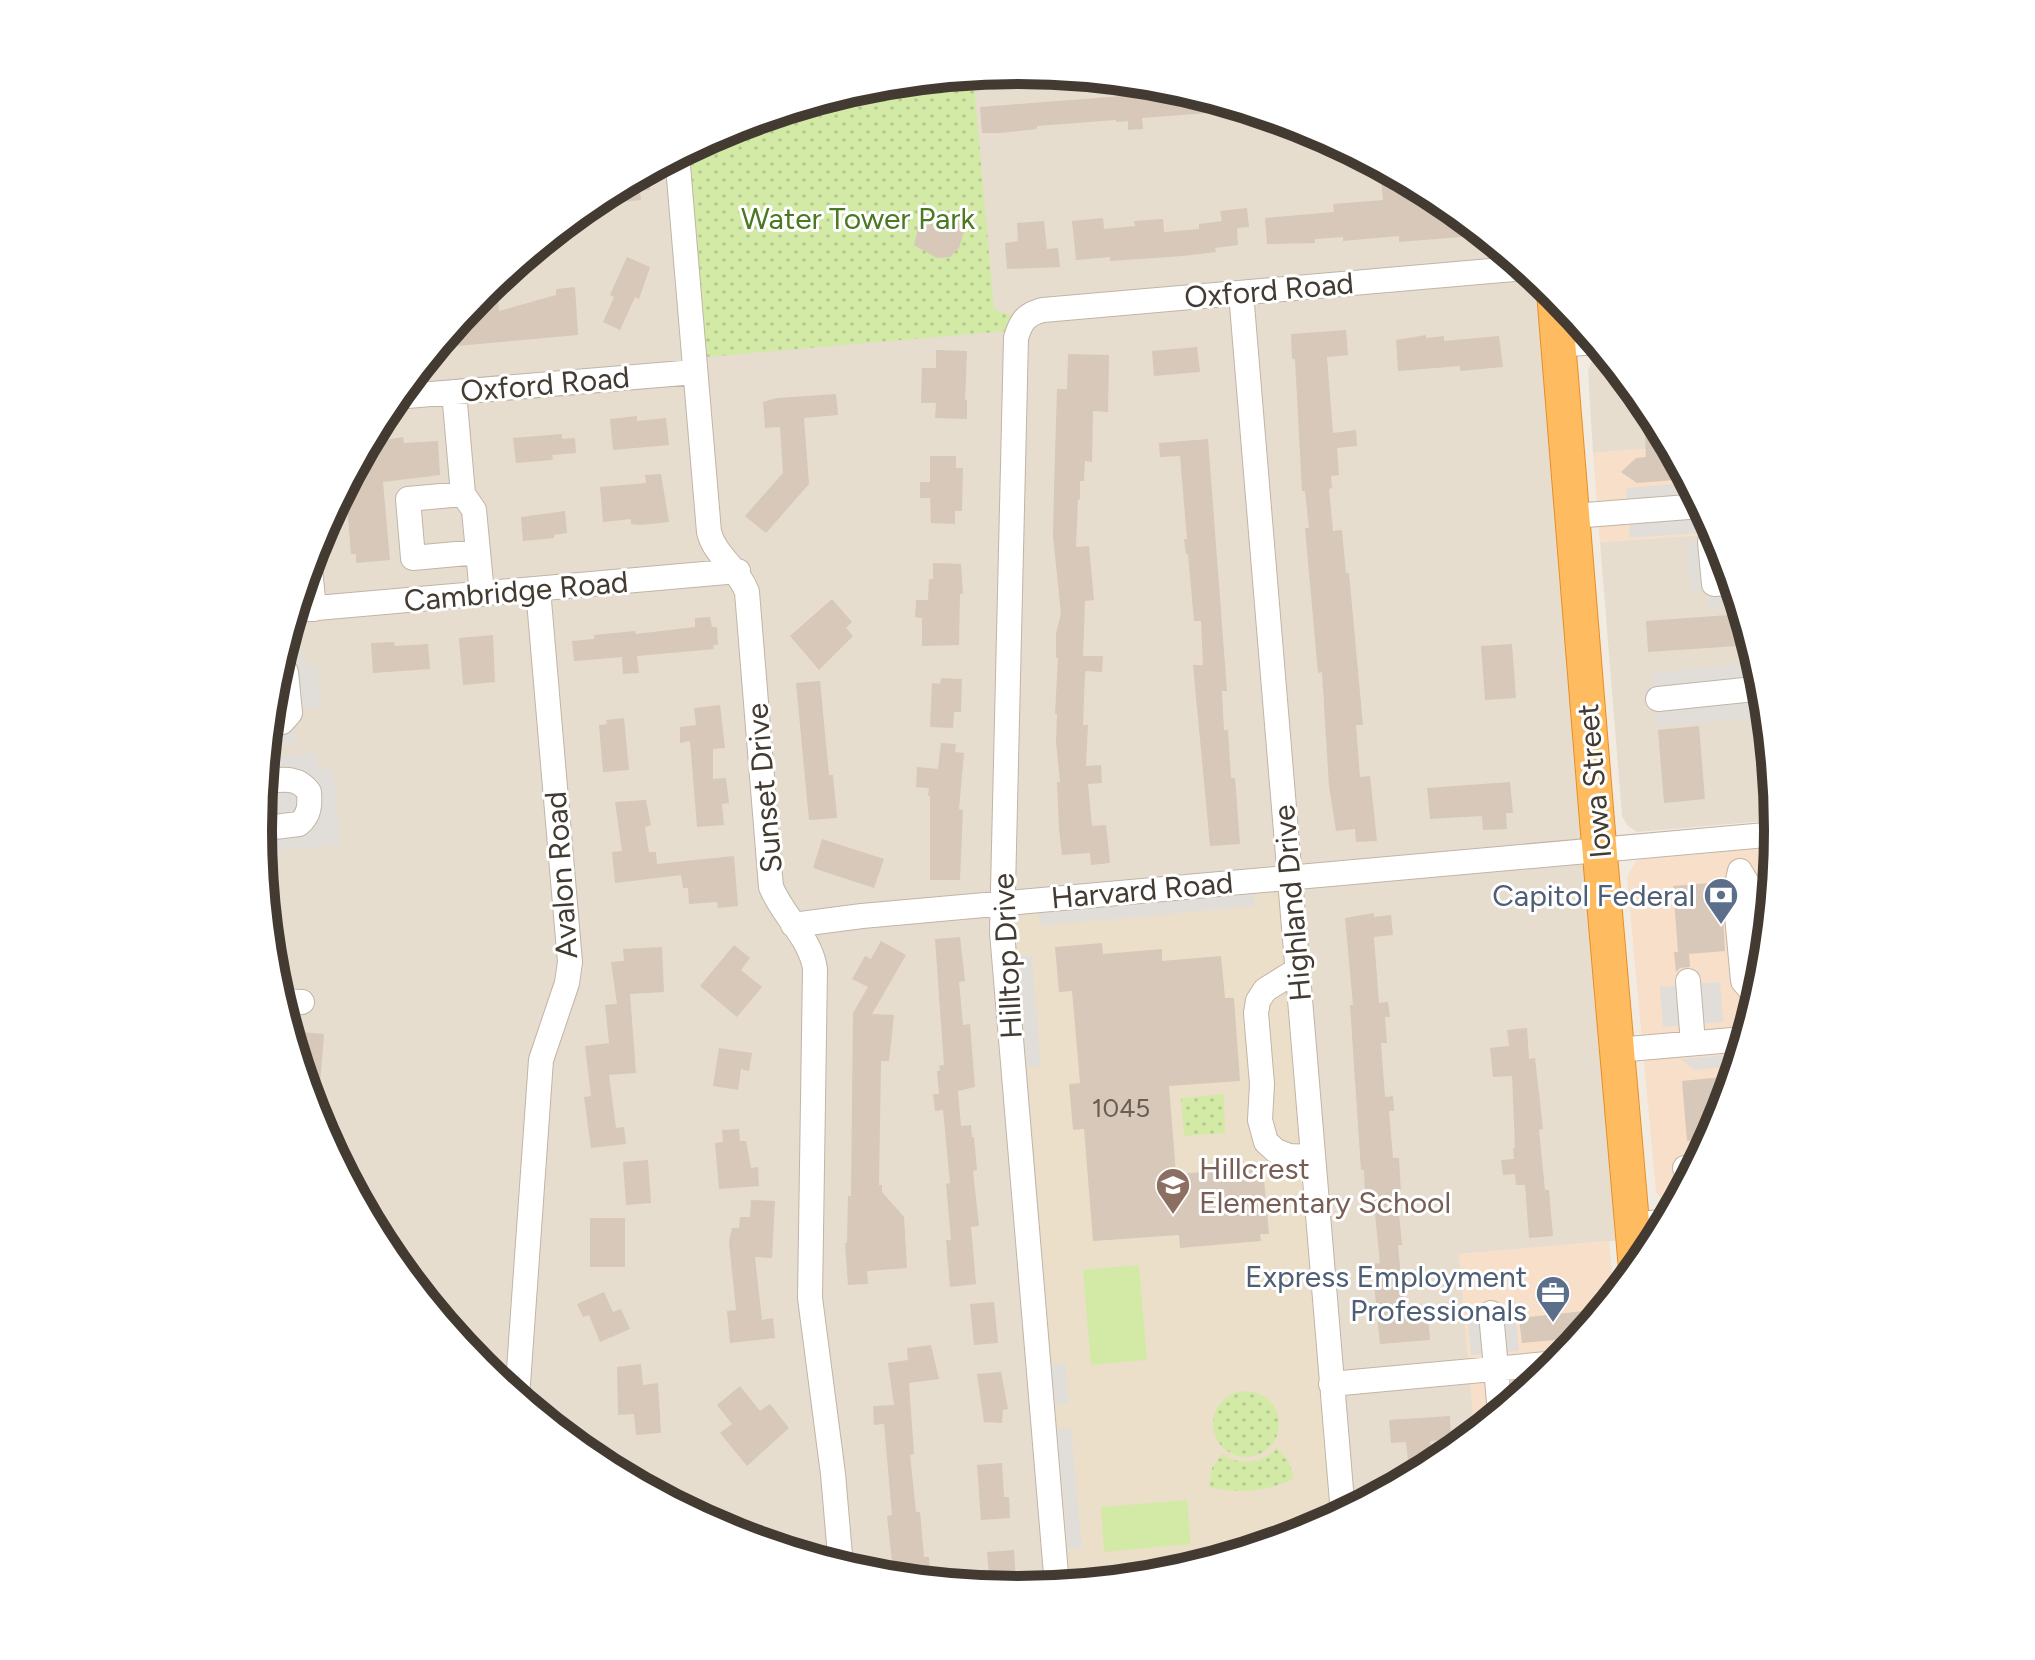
<svg xmlns="http://www.w3.org/2000/svg" width="2035" height="1660" font-family="Figtree,sans-serif">
<style>
.residential{fill:#e6ddcf}
.commercial{fill:#f7dfc9}
.education{fill:#ecdfc9}
.grass{fill:#d2eaa6}
.park{fill:url(#park-dots)}
.parking{fill:#e1deda}
.building{fill:#d7c8b9}
.lines{fill:none;stroke-linecap:round;stroke-linejoin:round}
.minor-casing{stroke:#c0b5a6;stroke-width:26}
.highway-casing{stroke:#e78e26;stroke-width:36}
.minor{stroke:#fff;stroke-width:24}
.highway{stroke:#ffbb5f;stroke-width:34}
.labels{text-anchor:middle;dominant-baseline:central;stroke-width:6;stroke-linejoin:round;paint-order:stroke}
.number-label{font-size:26px;fill:#685e54}
.park-label{font-size:30px;fill:#4b7822;stroke:#fff}
.street-label{font-size:30px;fill:#433b32;stroke:#fff}
.service-label{font-size:30px;fill:#4e5e75;stroke:#fff;text-anchor:end}
.education-label{font-size:30px;fill:#785e54;stroke:#fff;text-anchor:start}
.rim{fill:none;stroke:#433b32;stroke-width:10}
</style>
<defs>
<pattern id="park-dots" width="8" height="8" patternUnits="userSpaceOnUse" patternTransform="scale(2)"><rect width="8" height="8" fill="#d2eaa6"/><path d="M2 2h.1M6 6h.1" fill="none" stroke="#b6ca8f" stroke-width="1.8" stroke-linecap="round"/></pattern>
</defs>
<rect width="100%" height="100%" fill="#f2ebe1"/>
<path class="residential" d="M1018,70L1166,85L1309,128L1440,198L1554,292L1633,1239L1459,1254L1475,1433L1439,1462L1308,1532L1165,1575L1017,1590L869,1575L726,1532L595,1462L480,1367L385,1252L315,1120L272,978L258,830L272,681L316,539L386,407L480,292L596,198L727,128L870,85Z
M1604,353L1650,408L1671,447L1593,453L1588,371L1592,360Z
M1717,534L1763,682L1777,820L1637,832L1628,826L1622,816L1600,542Z"/>
<path class="commercial" d="M1671,447L1717,534L1600,542L1593,453Z
M1776,847L1763,979L1719,1121L1673,1208L1667,1207L1656,1192L1627,877L1636,861L1645,859Z
M1609,1241L1614,1296L1567,1352L1468,1361L1459,1254Z
M1544,1377L1475,1433L1470,1384Z"/>
<path class="education" d="M1268,891L1278,897L1281,905L1333,1519L1308,1532L1165,1575L1070,1585L1016,927L1021,917L1030,912Z"/>
<path class="grass" d="M1139,1265L1147,1360L1091,1365L1083,1270Z
M1187,1500L1191,1544L1104,1552L1101,1507Z"/>
<path class="park" d="M973,74L994,309L1013,316L1007,331L705,357L688,149L727,128L870,85Z
M1224,1094L1225,1133L1184,1136L1181,1098Z
M1213 1424a33 33 0 1 1 66 0a33 33 0 1 1-66 0Z
M1277,1448L1289,1462L1294,1479C1264,1492 1241,1494 1209,1487L1212,1468L1222,1454C1241,1467 1261,1464 1277,1448Z"/>
<path class="parking" d="M1690,483L1704,509L1697,518L1698,533L1630,538L1626,488Z
M1720,540L1726,561L1723,562L1724,571L1729,570L1739,604L1709,607L1707,589L1691,590L1687,543Z
M301,643L303,665L317,664L321,707L302,709L294,730L295,745L266,748L272,681L283,644Z
M1757,663L1763,682L1766,716L1657,726L1653,673Z
M317,753L319,770L333,769L340,845L260,852L258,830L265,758Z
M272,880L277,941H268L263,881Z
M1254,892L1255,906L1040,926L1038,911Z
M1032,955L1041,1066L1027,1067L1018,956Z
M1720,982L1723,1022L1663,1027L1660,987Z
M1740,1054L1736,1066L1694,1070L1681,1059Z
M1515,1309L1519,1351L1471,1355L1467,1313Z
M1066,1364L1069,1403L1055,1405L1051,1365Z
M1071,1427L1082,1548L1068,1549L1057,1429Z"/>
<path class="building" d="M1187,91L1246,110L1142,118L1143,129L1128,130V121L1116,122V120L1037,126V129L999,133H982L980,107Z
M649,170L650,190L640,191L641,200L585,206L596,198Z
M1400,177L1404,179L1405,198L1436,196L1439,198L1440,212L1456,211L1485,235L1399,242V236L1343,241V237L1315,239V243L1267,244L1265,218L1334,212L1333,204L1383,200L1381,178Z
M1247,208L1249,227L1237,228L1238,245L1215,248L1216,252L1183,256L1110,261V257L1076,260L1072,221L1103,218L1104,229L1135,226L1134,221L1163,219L1164,232L1199,229V224L1222,221L1220,211Z
M942,210L957,218L964,232L959,248L950,257L937,258L914,245L920,220L926,214Z
M1044,221L1047,249L1058,248L1060,267L1007,269L1005,243L1018,241L1017,223Z
M627,257L650,267L639,299L635,297L620,330L603,322L614,297L610,295Z
M575,287L578,335L435,348L476,298L498,296L499,311L556,295V289Z
M1346,330L1348,355L1327,357L1333,433L1356,430L1357,446L1337,448L1339,475L1331,476L1332,488L1329,489L1333,531L1342,530L1346,573H1349L1363,725H1356L1360,777L1370,776L1377,841L1356,842L1355,829L1336,831L1329,786L1322,672L1318,673L1305,528H1309L1305,491H1302L1295,359H1292L1291,334Z
M1426,335V338L1444,336V341L1499,336L1503,367L1460,371V366L1398,371L1396,340Z
M1197,347L1200,372L1154,376L1152,351Z
M936,350L967,351L965,400H967V419L935,418L936,403H921L922,368H936Z
M1068,354L1109,355L1108,412L1093,411L1092,462L1085,461L1084,481H1080V500L1078,499L1076,547L1089,546L1094,600L1085,601L1083,656H1103L1102,672L1086,671L1085,674L1083,725H1088L1086,766L1101,765L1102,783L1088,784L1092,826L1106,825L1110,863L1091,865L1090,853L1062,855L1059,829L1057,782H1060L1056,742L1057,714H1055L1058,658H1056V633L1061,614L1053,536L1054,488L1057,389H1067Z
M836,394L838,415L804,418L809,484L766,533L745,516L783,473L780,427L765,428L763,402L777,398Z
M1643,400L1650,408L1688,479L1637,483L1621,472L1636,458L1646,457Z
M637,416V421L666,418L669,445L613,450L610,419Z
M562,434V439L575,438L576,453L552,455L553,460L516,463L513,438Z
M403,437L404,443L438,441L440,475L383,482L390,560L356,563V554H351L346,494H350L349,477L367,443Z
M1208,439L1227,691H1222L1224,730H1228L1231,778H1235L1240,844L1210,846L1193,665H1203L1201,621H1194L1188,554H1186L1184,539H1187L1180,456L1160,457L1159,443Z
M930,456H956V468H963L962,511H955V524L931,523L930,498H920V482H930Z
M661,474L669,522L640,525L631,524V519L603,522L600,487L646,483L645,475Z
M565,511L567,533L554,535V538L523,541L521,517Z
M933,563L961,564L963,594H960L959,645L922,646V618L915,617L916,600H928L929,579H933Z
M832,599L852,622L846,628L853,636L819,670L790,636Z
M1742,614L1752,645L1648,652L1646,621Z
M710,617L712,627H717L718,645H713L714,649L637,656L639,673L623,674L622,657L574,661L572,641L594,639V635L635,631L636,634L695,627V618Z
M493,635L495,682L463,685L459,638Z
M394,642L395,646L428,644L430,669L373,673L371,643Z
M1512,644L1516,698L1485,700L1481,646Z
M941,678L962,679L961,712H954L953,728L930,727L932,683L940,684Z
M820,681L829,775H833L837,818L809,820L796,683Z
M720,705L725,748L713,749V779L726,778L729,803L722,804L724,825L697,827L690,741L680,743V727L696,725L694,708Z
M624,718L629,770L603,772L599,725L607,724L606,720Z
M1699,726L1705,799L1664,803L1658,730Z
M941,743L956,744L955,752L964,753L959,809L963,810L960,880H930V796H928L929,788L916,787L917,767L938,769Z
M1510,782L1513,813H1506L1507,829L1483,830L1482,816L1430,819L1427,788Z
M646,800L651,825L645,827L649,852H656L657,864L734,856L738,906L718,908L717,902L689,904L688,888H683L681,875L615,883L612,852L622,851L615,802Z
M822,839L884,859L874,888L813,868Z
M1721,882L1725,951L1689,954L1690,967L1680,968L1676,972L1674,952H1678L1673,886Z
M1374,913V917L1391,915L1393,935L1374,937L1379,1003L1388,1002L1390,1017H1385L1387,1043H1381L1385,1097L1393,1096L1394,1111H1389L1393,1158H1399L1401,1193H1397L1402,1245H1398L1405,1319L1428,1317L1430,1340L1380,1344L1372,1264L1380,1263L1373,1195H1365L1364,1170H1361L1350,1005H1353L1345,918Z
M960,937L965,981L959,982L963,1025L970,1024L975,1087L958,1091L961,1126L971,1125L972,1137H974L977,1170L973,1171L979,1226L971,1227L976,1284L950,1287L946,1240H951L946,1184L950,1183L943,1110L935,1111L933,1094H939L937,1071H940L939,1066L944,1065L935,939Z
M881,941L906,955L872,1014L894,1015L889,1061H881L879,1185H882V1192L904,1217L907,1268L867,1271L868,1284L848,1285L845,1243H847L848,1196H851L853,1013L868,987L852,979L865,956L871,959Z
M1102,943L1103,954L1162,949V961L1221,956L1225,998H1234L1240,1081L1169,1086L1176,1174L1263,1168L1269,1234H1260L1261,1241L1180,1248L1179,1235L1093,1241L1084,1129L1073,1130L1069,1084L1080,1083L1072,991L1059,992L1055,947Z
M734,945L750,958L741,970L762,987L737,1017L700,986Z
M662,947L664,992L630,994L636,1073L609,1075L616,1128L624,1127L626,1144L591,1148L584,1097L591,1096L585,1046L609,1043L605,1005L617,1004L611,962L624,961L623,949Z
M1527,1028L1529,1059L1535,1058L1543,1129L1539,1130L1545,1190H1549L1553,1236L1529,1238L1525,1185H1516L1515,1174L1503,1175L1501,1160L1514,1159L1513,1148H1515L1512,1076L1493,1077L1490,1048L1509,1046L1507,1030Z
M288,1031L324,1034L317,1122L315,1120Z
M719,1048L752,1053L749,1071L741,1069L738,1090L713,1086Z
M1733,1076L1719,1121L1710,1139L1687,1141L1682,1081Z
M739,1129L740,1141H746L751,1168L758,1167L759,1186L719,1189L715,1143L723,1142L722,1130Z
M648,1160L651,1203L626,1205L623,1162Z
M751,1200L775,1201L772,1258L755,1257L762,1320L773,1318L775,1338L730,1343L727,1311L736,1310L729,1242L732,1228H739L740,1217H750Z
M590,1218H625V1267H590Z
M604,1292L613,1312L621,1309L630,1329L600,1342L589,1315L583,1317L577,1304Z
M994,1302L998,1343L974,1345L970,1304Z
M1584,1311L1586,1330L1579,1338L1522,1343L1519,1318Z
M931,1345L939,1379L909,1383L914,1454L910,1455L916,1512H920L924,1557H929L931,1580L923,1581L897,1578V1570H893L887,1516L892,1515L884,1424L874,1425L873,1406L894,1405L888,1363L908,1360L907,1348Z
M641,1364L643,1385L658,1383L661,1433L636,1435L634,1414L618,1415L617,1367Z
M1001,1372L1008,1409L1003,1410L1002,1423L984,1422L977,1374Z
M740,1386L760,1411L770,1404L789,1428L747,1466L720,1433L732,1424L717,1405Z
M1450,1416L1451,1439L1430,1441L1433,1466L1410,1478L1406,1442L1391,1443L1389,1420Z
M1002,1463L1004,1497H1009L1010,1518L981,1520L977,1465Z
M1014,1550L1016,1583H1013V1590L990,1587L987,1552Z"/>
<g class="lines">
<g class="minor-casing">
<path id="minor" d="M677,154L709,532C715,556 738,568 747,592L771,887C783,916 811,939 815,969L810,1298L833,1474L841,1567
M1241,293L1343,1514
M1559,345L1595,342
M454,392L463,494L474,510L482,594
M395,397L695,372
M463,494L408,499L413,558L478,552
M1573,516L1701,506
M1710,542L1714,584L1733,583
M309,559L314,609
M294,610L738,571
M1658,699L1764,688
M268,723L282,722L290,713L286,672H275
M258,829L299,824C310,815 310,804 309,792C297,775 280,780 262,782
M1740,871L1735,894L1743,981L1753,993
M1740,871L1753,893L1761,980
M793,925L862,916L1777,834
M1297,970L1265,990L1258,1001L1256,1013L1262,1084L1260,1120L1266,1142L1276,1151L1289,1156L1312,1157
M1688,981L1693,1043
M279,1001L302,1002
M1617,1050L1744,1039
M1685,1168L1695,1167
M1632,1224L1666,1222
M1491,1313L1500,1413
M1331,1384L1558,1363
M517,1398L541,1060L567,983L570,962L538,589
M1057,1586L1002,932L1016,338C1021,321 1026,314 1043,310L1525,268"/>
</g>
<g class="highway-casing">
<path id="highway" d="M1554,292L1597,821L1636,1269"/>
</g>
<use href="#minor" class="minor"/>
<use href="#highway" class="highway"/>
</g>
<defs>
<g id="bank-pin" transform="scale(1.8)"><path d="M0 17L-7.5 6A9.5 9.5 0 1 1 7.5 6Z" fill="#5c6f8a" stroke="#fff"/><path d="M-6-4H6V4H-6ZM0-2.3a2.3 2.3 0 1 0 0 4.6a2.3 2.3 0 1 0 0-4.6Z" fill="#fff"/></g>
<g id="school-pin" transform="scale(1.8)"><path d="M0 17L-7.5 6A9.5 9.5 0 1 1 7.5 6Z" fill="#8d6e63" stroke="#fff"/><path d="M0-5L7-2L0 1L-7-2ZM-4 1L0 2.5L4 1V4Q0 6-4 4Z" fill="#fff"/></g>
<g id="office-pin" transform="scale(1.8)"><path d="M0 17L-7.5 6A9.5 9.5 0 1 1 7.5 6Z" fill="#5c6f8a" stroke="#fff"/><path d="M-6-3h4V-5.5h4V-3h4V5H-6ZM-1-4.5V-3h2v-1.5ZM-6 0V1H6V0Z" fill="#fff"/></g>
</defs>
<g fill-rule="evenodd">
<use href="#bank-pin" x="1721" y="895"/>
<use href="#school-pin" x="1173" y="1185"/>
<use href="#office-pin" x="1553" y="1293"/>
</g>
<g class="labels">
<g class="number-label">
<text x="1121" y="1108">1045</text>
</g>
<g class="park-label">
<text x="858" y="218">Water Tower Park</text>
</g>
<g class="street-label">
<text transform="translate(1269 290) rotate(-5)">Oxford Road</text>
<text transform="translate(545 384) rotate(-5)">Oxford Road</text>
<text transform="translate(516 591) rotate(-5)">Cambridge Road</text>
<text transform="translate(1594 781) rotate(-95)">Iowa Street</text>
<text transform="translate(764 788) rotate(-95)">Sunset Drive</text>
<text transform="translate(561 875) rotate(-94)">Avalon Road</text>
<text transform="translate(1142 890) rotate(-5)">Harvard Road</text>
<text transform="translate(1292 903) rotate(-95)">Highland Drive</text>
<text transform="translate(1007 956) rotate(-93)">Hilltop Drive</text>
</g>
<g class="service-label">
<text x="1695" y="895">Capitol Federal</text>
<text x="1527" y="1276">Express Employment<tspan x="1527" dy="34">Professionals</tspan></text>
</g>
<g class="education-label">
<text x="1199" y="1168">Hillcrest<tspan x="1199" dy="34">Elementary School</tspan></text>
</g>
</g>
<path d="M0 0H2035V1660H0ZM272 830a746 746 0 1 1 1492 0a746 746 0 1 1-1492 0Z" fill="#fff" fill-rule="evenodd"/>
<path class="rim" d="M272 830a746 746 0 1 1 1492 0a746 746 0 1 1-1492 0Z"/>
</svg>
